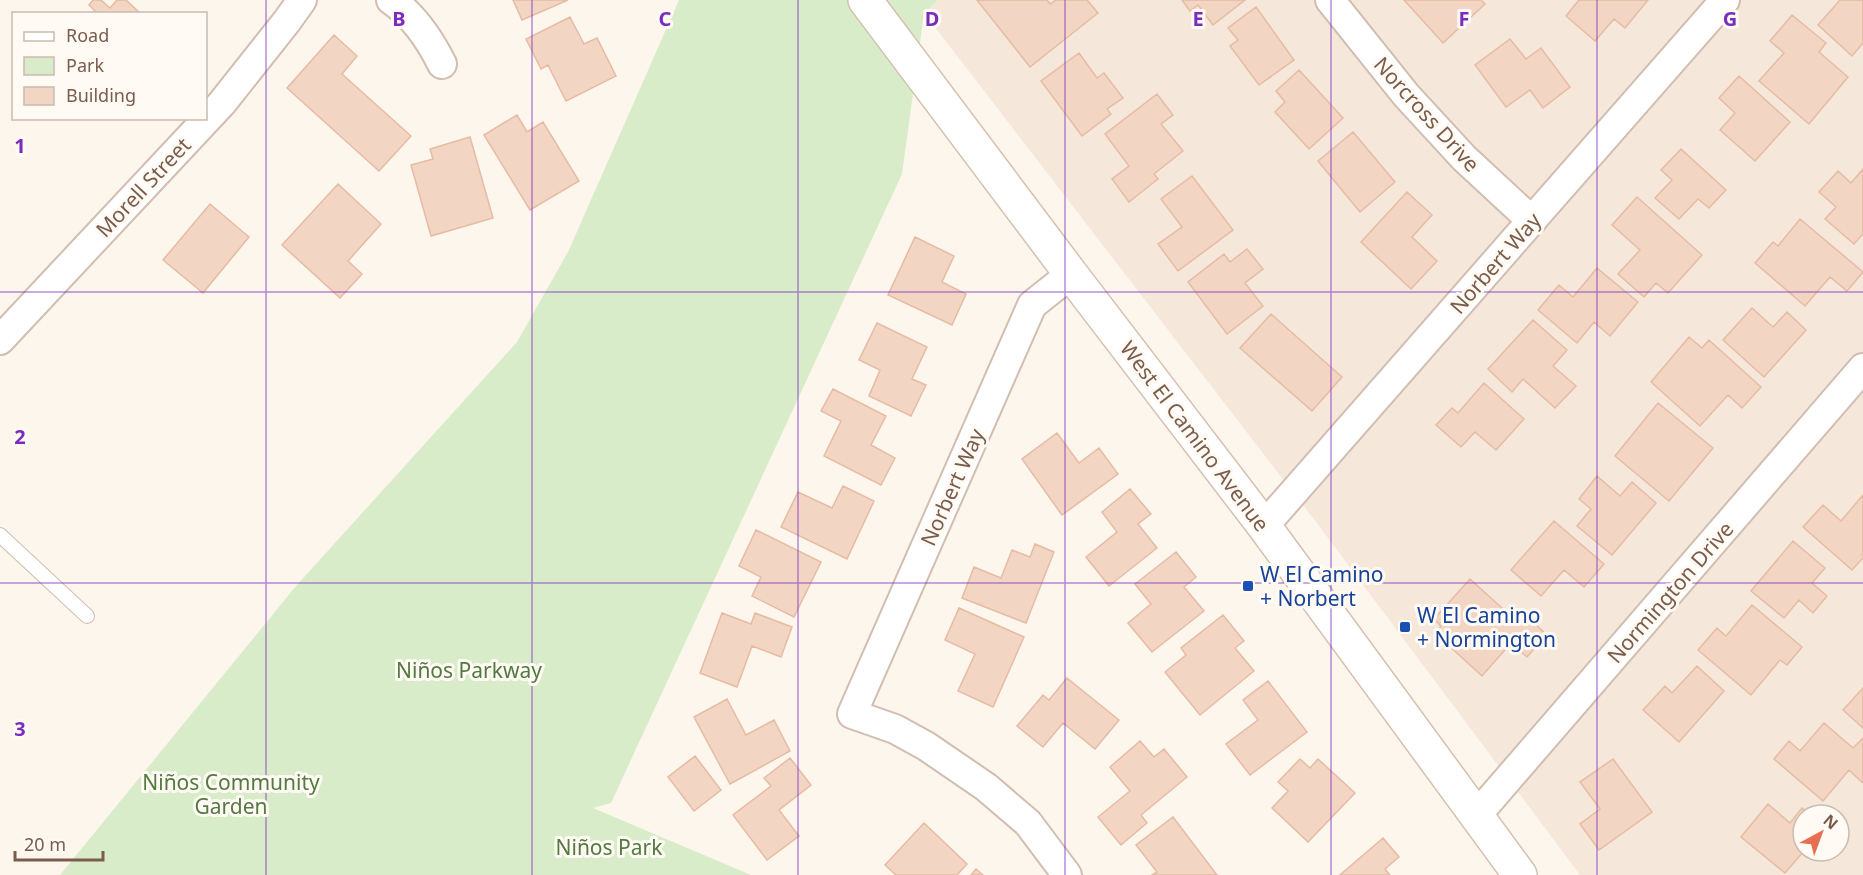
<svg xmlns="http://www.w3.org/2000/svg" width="1863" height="875" font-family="'Noto Sans',sans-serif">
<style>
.residential{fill:#f5e8da;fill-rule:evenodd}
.green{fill:#d8ecc9}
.building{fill:#f3d5c3;stroke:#e6bba3;stroke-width:1.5}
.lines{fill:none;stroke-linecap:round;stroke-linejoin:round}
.lane-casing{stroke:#d1beb0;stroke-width:16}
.street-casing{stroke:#d1beb0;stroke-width:32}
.secondary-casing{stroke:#d6c0b0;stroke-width:36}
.lane{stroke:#fff;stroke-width:14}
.street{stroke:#fff;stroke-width:28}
.secondary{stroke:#fff;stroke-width:33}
.grid{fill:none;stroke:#7b2cbf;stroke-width:1.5;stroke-opacity:0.55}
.transit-dot{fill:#1a4fb4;stroke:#fffaf3;stroke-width:2}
.labels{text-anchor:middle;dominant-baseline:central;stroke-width:6;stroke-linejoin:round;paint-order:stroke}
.street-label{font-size:21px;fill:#7a5c4d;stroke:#fffaf3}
.transit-label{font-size:21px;fill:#164399;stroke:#fffaf3;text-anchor:start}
.park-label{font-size:21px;fill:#537a41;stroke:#fffaf3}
.grid-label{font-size:20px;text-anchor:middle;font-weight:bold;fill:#7b2cbf;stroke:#fffaf3;stroke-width:6;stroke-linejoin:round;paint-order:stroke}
</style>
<rect width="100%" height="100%" fill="#fdf6ec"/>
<path class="residential" d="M938,0H1863V875H1580L1319,526L924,13ZM1803,815H1839V851H1803Z"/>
<path class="green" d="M679,0H938L924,13L902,174L611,803L593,808L751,875H60L296,586L517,342L568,252Z"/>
<path class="building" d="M93,0H101L110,8L117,0H126L141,14H98L89,5Z
M513,0H568L522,20Z
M977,0H1047L1050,4L1056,0H1087L1098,13L1030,67Z
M1182,0H1245L1213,25L1198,5L1190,11Z
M1404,0H1481L1485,4L1443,43Z
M1579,0H1648L1625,28L1614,19L1595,41L1566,16Z
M1840,0H1863V43L1852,56L1818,25Z
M1256,7L1294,60L1259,85L1230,46L1238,40L1228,28Z
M1792,15L1826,43L1819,52L1848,77L1809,124L1759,81L1784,53L1770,41Z
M570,17L584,44L597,38L616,76L566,101L548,65L541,69L526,39Z
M334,35L357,56L342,74L411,136L379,171L287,88Z
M1510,39L1526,59L1541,48L1570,87L1543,108L1530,90L1506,107L1475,65Z
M1079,53L1097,78L1104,73L1123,98L1107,109L1111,114L1082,136L1041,81Z
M1299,70L1343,118L1309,149L1275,112L1285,102L1276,91Z
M1739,76L1790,122L1755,161L1720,130L1735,113L1719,98Z
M1157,94L1173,115L1161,124L1183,151L1154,174L1158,179L1129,202L1112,179L1129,166L1105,134Z
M517,115L527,132L543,122L579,181L530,210L484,135Z
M1353,132L1395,182L1360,212L1318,161Z
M470,137L493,218L431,236L411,165L433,159L430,149Z
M1681,149L1726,190L1709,208L1698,199L1679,219L1655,198L1672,180L1661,170Z
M1863,169V234L1854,244L1825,219L1836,207L1819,192L1838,171L1851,183Z
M1192,176L1233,230L1178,271L1158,244L1182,227L1161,199Z
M338,184L381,224L348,261L362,274L340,298L282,245Z
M1407,192L1432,215L1412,237L1437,261L1411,289L1361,242Z
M1637,197L1702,255L1668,293L1656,283L1644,297L1618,274L1640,250L1612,225Z
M210,204L249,237L203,293L163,260Z
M1800,219L1863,272L1847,291L1830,277L1805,306L1755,263L1773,242L1778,246Z
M915,237L954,256L942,282L966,294L952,325L888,295Z
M1247,249L1263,269L1245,283L1263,306L1227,334L1188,282L1224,254L1230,262Z
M1597,268L1638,302L1610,336L1594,322L1577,343L1538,310L1559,285L1573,297Z
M1752,308L1773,327L1787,312L1806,330L1764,377L1723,340Z
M1271,314L1342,377L1312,411L1240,348Z
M1533,320L1567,350L1553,366L1576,386L1555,408L1523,379L1512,392L1488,369Z
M877,323L927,347L912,379L926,385L911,416L869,396L880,370L859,360Z
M1689,337L1702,348L1709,340L1761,387L1742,408L1728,395L1700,426L1651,382Z
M1484,383L1524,419L1496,450L1475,432L1461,447L1436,425L1452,408L1458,413Z
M833,389L886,416L871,445L895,458L881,485L824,456L841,421L821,411Z
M1658,403L1713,448L1669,501L1615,456Z
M1057,433L1079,463L1099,448L1118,474L1062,515L1022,459Z
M1597,476L1620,496L1632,482L1656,503L1612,555L1577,526L1591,509L1579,499Z
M843,486L874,501L847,559L781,527L798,492L832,508Z
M1130,489L1151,514L1138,524L1157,548L1109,586L1086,557L1117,532L1102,512Z
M1863,495V558L1852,570L1803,527L1823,505L1841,521Z
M1554,521L1604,564L1584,587L1564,570L1541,596L1511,570Z
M756,530L821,562L794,617L752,596L761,577L739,566Z
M1793,541L1825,568L1812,583L1827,596L1813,613L1799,600L1784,618L1751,591Z
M1035,544L1054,552L1026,623L962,598L974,567L1001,578L1012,550L1030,557Z
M1176,552L1196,577L1184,587L1204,611L1152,652L1128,623L1151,604L1135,584Z
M1470,579L1513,618L1520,610L1547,635L1527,657L1511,643L1482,676L1435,633L1441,626L1434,619Z
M1752,605L1802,647L1787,665L1780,660L1751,695L1698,650L1717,628L1726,636Z
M959,608L1024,637L993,707L958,691L975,654L945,640Z
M722,613L751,624L755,613L792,627L781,657L752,646L737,687L700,673Z
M1223,615L1244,641L1235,648L1254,671L1200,715L1165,672L1186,655L1181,648Z
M1697,666L1724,691L1679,742L1643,710L1665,686L1672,693Z
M1067,678L1119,720L1095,749L1063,723L1043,747L1017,726L1043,695L1049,700Z
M1268,681L1307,732L1250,775L1226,744L1258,720L1243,700Z
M1863,688V728L1843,710Z
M727,699L746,735L774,720L790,751L730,784L694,717Z
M1824,723L1853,748L1863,738V783L1849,770L1823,801L1774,759L1789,741L1800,751Z
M1140,741L1154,757L1164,749L1187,777L1141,815L1147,823L1121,845L1098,817L1130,791L1110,767Z
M695,756L721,790L694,811L668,777Z
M790,758L811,785L779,810L799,836L767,860L733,815L771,786L764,778Z
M1300,759L1310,768L1318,759L1355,793L1308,842L1272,808L1288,791L1278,782Z
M1613,759L1652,812L1599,850L1580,824L1600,809L1580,782Z
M1768,804L1790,823L1802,808L1811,815H1803L1804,851L1785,873L1741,837Z
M1173,817L1217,875H1152L1157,872L1136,845Z
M924,823L967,864L957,875H896L885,865Z
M1383,838L1399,857L1385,869L1390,875H1340Z
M976,869L983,875H971Z"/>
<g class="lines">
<g class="lane-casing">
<path id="lane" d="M0,535L87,616"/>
</g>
<g class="street-casing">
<path id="street" d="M391,0C413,15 430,40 442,64
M1330,0L1406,95L1464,158L1532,221
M0,340L222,103L287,21L302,0
M1264,526L1725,0
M1476,816L1863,368
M1067,875L1028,823L986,787L926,746L895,729L852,714L1032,305L1071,274"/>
</g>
<g class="secondary-casing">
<path id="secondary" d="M865,0L1071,274L1264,526L1520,875"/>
</g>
<use href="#lane" class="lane"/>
<use href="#street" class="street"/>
<use href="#secondary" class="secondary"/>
</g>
<path class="grid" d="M266,0V875M532,0V875M798,0V875M1065,0V875M1331,0V875M1597,0V875M0,292H1863M0,583H1863"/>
<g class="transit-dot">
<rect x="1242" y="580" width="12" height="12" rx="3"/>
<rect x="1399" y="621" width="12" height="12" rx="3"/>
</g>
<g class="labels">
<g class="street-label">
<text transform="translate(1427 114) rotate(48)">Norcross Drive</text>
<text transform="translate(143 187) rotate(-47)">Morell Street</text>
<text transform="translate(1495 263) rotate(-49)">Norbert Way</text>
<text transform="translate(1195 436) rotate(53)">West El Camino Avenue</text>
<text transform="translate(952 487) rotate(-66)">Norbert Way</text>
<text transform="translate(1670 592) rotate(-49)">Normington Drive</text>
</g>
<g class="transit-label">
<text x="1260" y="574">W El Camino<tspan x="1260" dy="24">+ Norbert</tspan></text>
<text x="1417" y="615">W El Camino<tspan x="1417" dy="24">+ Normington</tspan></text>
</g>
<g class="park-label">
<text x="469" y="670">Niños Parkway</text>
<text x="231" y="782">Niños Community<tspan x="231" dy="24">Garden</tspan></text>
<text x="609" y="847">Niños Park</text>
</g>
</g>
<g class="grid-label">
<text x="399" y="26">B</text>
<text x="665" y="26">C</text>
<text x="932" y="26">D</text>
<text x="1198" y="26">E</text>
<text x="1464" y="26">F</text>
<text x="1730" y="26">G</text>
<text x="20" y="153">1</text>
<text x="20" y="444">2</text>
<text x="20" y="736">3</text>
</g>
<rect x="12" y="12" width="195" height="108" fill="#fffaf3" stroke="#cabbb1" stroke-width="1.5"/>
<rect x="24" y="32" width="30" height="9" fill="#ffffff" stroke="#cabbb1" stroke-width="1.5"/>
<text x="66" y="42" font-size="18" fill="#7a5c4d">Road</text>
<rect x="24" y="57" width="30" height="18" fill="#d8ecc9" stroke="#cabbb1" stroke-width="1.5"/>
<text x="66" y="72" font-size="18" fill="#7a5c4d">Park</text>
<rect x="24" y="87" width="30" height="18" fill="#f3d5c3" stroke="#cabbb1" stroke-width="1.5"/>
<text x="66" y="102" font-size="18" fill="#7a5c4d">Building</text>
<g transform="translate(1821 833) rotate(41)"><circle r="28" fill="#fffaf3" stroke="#cabbb1" stroke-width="1.5"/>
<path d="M0-4.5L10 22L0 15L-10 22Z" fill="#e76f51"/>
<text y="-9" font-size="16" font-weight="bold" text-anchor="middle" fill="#7a5c4d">N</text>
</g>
<path d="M15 851v9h88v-9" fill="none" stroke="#7a5c4d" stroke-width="3"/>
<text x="24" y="851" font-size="18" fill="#7a5c4d" stroke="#fffaf3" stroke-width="4.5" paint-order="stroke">20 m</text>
</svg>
